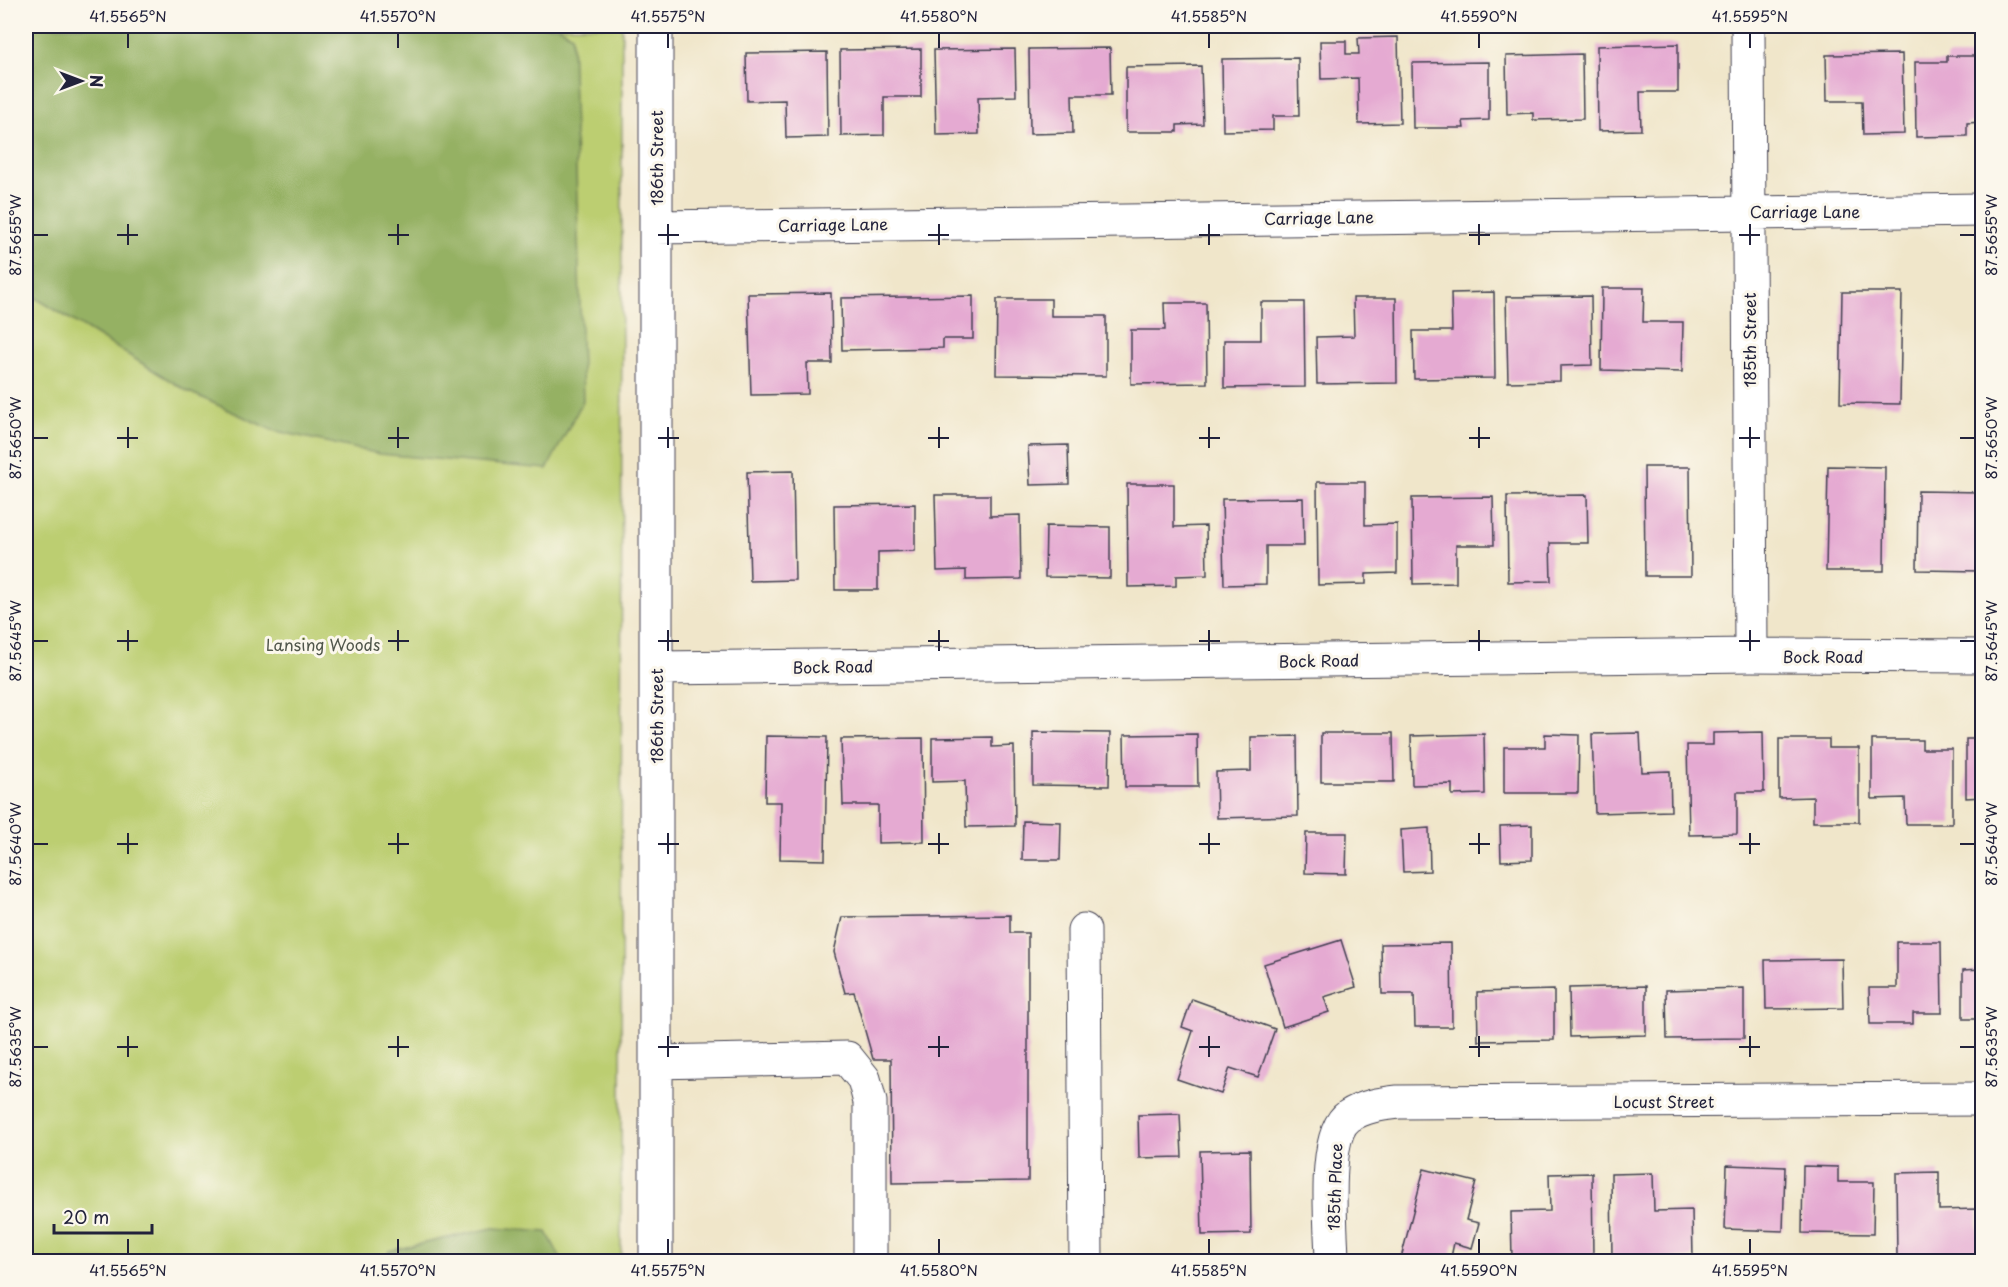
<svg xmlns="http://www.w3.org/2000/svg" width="2008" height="1287" font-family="'Playpen Sans',sans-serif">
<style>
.green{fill:#bcce71;stroke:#6f7856;stroke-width:1.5}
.forest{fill:#95b163;stroke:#5c6a4f;stroke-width:1.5}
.building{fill:#e5aad2}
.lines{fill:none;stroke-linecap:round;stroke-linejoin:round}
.minor-casing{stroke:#413f50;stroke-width:35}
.minor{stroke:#fff;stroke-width:33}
.ticks{fill:none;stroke:#22223b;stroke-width:2}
.labels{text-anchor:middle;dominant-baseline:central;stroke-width:6;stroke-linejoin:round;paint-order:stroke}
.street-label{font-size:16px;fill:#22223b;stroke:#fbf7ec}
.park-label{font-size:16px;fill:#50564b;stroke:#fbf7ec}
.neatline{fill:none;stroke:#22223b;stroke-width:2}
.ticks-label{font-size:15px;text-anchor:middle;fill:#22223b}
</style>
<rect width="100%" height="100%" fill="#fbf7ec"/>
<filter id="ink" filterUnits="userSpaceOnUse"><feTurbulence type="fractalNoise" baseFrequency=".0167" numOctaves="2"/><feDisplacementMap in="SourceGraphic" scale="12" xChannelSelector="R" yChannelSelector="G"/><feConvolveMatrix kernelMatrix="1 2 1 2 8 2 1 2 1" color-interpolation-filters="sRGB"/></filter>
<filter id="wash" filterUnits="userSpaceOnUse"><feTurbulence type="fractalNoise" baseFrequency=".008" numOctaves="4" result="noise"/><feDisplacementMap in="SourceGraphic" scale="24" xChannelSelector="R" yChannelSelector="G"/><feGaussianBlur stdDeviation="1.35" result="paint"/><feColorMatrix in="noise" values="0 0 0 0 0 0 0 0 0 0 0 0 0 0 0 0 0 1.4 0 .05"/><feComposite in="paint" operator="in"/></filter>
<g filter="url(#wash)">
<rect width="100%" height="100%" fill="#f0e6ca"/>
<path class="green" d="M26,26H622L621,1261H26Z"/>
<path class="forest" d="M26,26H558L572,35L583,401L547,469L380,454L272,430L187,391L26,292Z
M493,1228L547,1232L562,1261H385L389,1251Z"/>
<g id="blocks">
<path class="building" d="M1398,37L1400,123L1359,124L1358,78L1321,79L1320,41H1346V54H1359L1358,38Z
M1678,44V92H1640L1641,130L1598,131L1597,46Z
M1110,48L1111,95H1072L1073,133L1030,134L1029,49Z
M921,49V97H884V135L841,136L840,50Z
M1015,49L1016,96L978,97L979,134L936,135L934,50Z
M827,52L828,137L786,138L785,100L747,101L746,53Z
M1582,54L1583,119L1533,120V113L1507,114L1506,56Z
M1902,54L1904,134L1863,135L1862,101H1827L1826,55Z
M1947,56H1982V122L1967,123V136L1916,137L1915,62H1947Z
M1298,58L1299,116H1273V130L1223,131L1222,59Z
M1489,62V120L1463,121L1464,128H1413L1412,63Z
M1201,66L1203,124L1177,125V132H1126V67Z
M1602,288H1644L1643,322H1683L1682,372L1601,370Z
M1494,292L1495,378L1414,379L1413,331H1452L1451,293Z
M1842,292H1902L1900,404L1840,403Z
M831,293L832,363H807L808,394L751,395L748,294Z
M973,296V339H943V348L842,350L841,298Z
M1591,296L1592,365L1560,366V381L1508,382L1506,297Z
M1353,298H1396L1397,383L1317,384L1316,337L1354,336Z
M997,299H1051V316H1106V376L996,375Z
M1261,302H1304L1305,387L1224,388V340H1261Z
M1164,303H1206L1207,383L1131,384V330H1165Z
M1068,445L1069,484L1030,485L1028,446Z
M1828,466L1885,467L1884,571H1826Z
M1644,467H1690L1691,576H1645Z
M793,471L795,580L750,581L747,472Z
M1317,482H1365V525L1397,524V573L1366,574V584L1318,585Z
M1127,484H1174V527L1206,526L1207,575L1176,576V586L1128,587Z
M1918,491L1982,492V571L1917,570Z
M935,495H990V516L1020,515L1021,579L966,580V570L937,571Z
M1587,495L1588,543H1550L1551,581L1508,582L1507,496Z
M1493,497L1494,545H1456V583L1413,584L1412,498Z
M1303,498L1304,546H1266V584L1224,585L1222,499Z
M915,504V551L878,552V590H835L834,505Z
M1046,526L1110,527V578L1045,577Z
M1033,732L1110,733L1109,786L1033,785Z
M1763,732L1764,792H1737V834L1689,835L1687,745H1713V733Z
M1321,733H1393L1394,782H1321Z
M1640,733L1642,772L1670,771L1671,811L1595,813L1592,734Z
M1197,734L1198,787H1125L1124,735Z
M1484,734L1485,794L1452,795V784L1412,785L1411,736Z
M1545,734L1579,735L1578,793H1504V747H1545Z
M766,736L827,737L825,860L780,859L781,802H765Z
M1297,736L1298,816L1217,818L1216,772L1251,771V737Z
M992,737V747L1014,746L1015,826L966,827L965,781L932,782V738Z
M923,738L924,842L878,843V805H843L841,739Z
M1779,739H1829V748H1859V822H1813V797L1779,798Z
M1966,739H1982V797L1966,798Z
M1872,740H1922V749H1952V824H1906L1905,798L1872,799Z
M1023,821L1061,822L1060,860H1022Z
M1532,825V860L1501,861L1500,826Z
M1429,828L1430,871L1403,872L1401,830Z
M1306,833H1347L1346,874L1305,873Z
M1010,915V933H1028V1181L892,1183L891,1059H873L854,992L845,993L834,952L842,917Z
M1341,940L1356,987L1324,997L1329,1012L1283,1027L1264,964Z
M1897,942H1941L1942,1013H1913V1024H1870L1869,988H1897Z
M1451,943L1452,1027H1415L1414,994H1382L1381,944Z
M1842,959L1843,1008L1766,1009L1765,960Z
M1982,969V1019H1963V970Z
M1646,986V1035L1570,1037L1569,988Z
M1744,988V1038L1667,1039L1666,990Z
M1554,990V1040L1478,1041L1477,992Z
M1192,999L1275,1029L1258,1077L1230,1068L1221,1094L1177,1079L1193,1031L1182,1027Z
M1180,1114L1182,1157L1139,1158L1138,1115Z
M1250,1150L1251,1234L1202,1235L1200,1151Z
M1727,1165L1785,1167L1783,1231L1725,1229Z
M1803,1166L1838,1167V1182H1874L1873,1234L1802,1233Z
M1424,1169L1476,1182L1466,1220L1479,1223L1472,1248L1454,1243L1450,1262H1400Z
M1939,1172V1210L1978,1209V1257L1897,1258L1896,1173Z
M1592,1173L1593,1258L1512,1259L1511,1212L1550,1211L1549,1174Z
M1653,1173L1654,1211L1692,1210L1693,1258L1612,1259L1611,1174Z"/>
</g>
</g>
<g filter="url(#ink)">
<use href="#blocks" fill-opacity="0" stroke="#413f50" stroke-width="1.5"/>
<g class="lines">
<g class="minor-casing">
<path id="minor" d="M656,26V1262
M1748,26L1751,655
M656,227L1982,210
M656,668L1751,655L1982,656
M1084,930L1086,1262
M656,1062L847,1058L864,1079L870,1102V1262
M1332,1262C1332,1230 1321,1135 1349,1116C1364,1106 1381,1104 1398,1102L1982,1099"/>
</g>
<use href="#minor" class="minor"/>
</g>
</g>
<path class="ticks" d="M128,33V48M398,33V48M668,33V48M939,33V48M1209,33V48M1479,33V48M1750,33V48M128,224V245M398,224V245M668,224V245M939,224V245M1209,224V245M1479,224V245M1750,224V245M33,235H48M117,235H138M388,235H409M658,235H679M928,235H949M1199,235H1220M1469,235H1490M1739,235H1760M1960,235H1975M128,427V448M398,427V448M668,427V448M939,427V448M1209,427V448M1479,427V448M1750,427V448M33,438H48M117,438H138M388,438H409M658,438H679M928,438H949M1199,438H1220M1469,438H1490M1739,438H1760M1960,438H1975M128,630V651M398,630V651M668,630V651M939,630V651M1209,630V651M1479,630V651M1750,630V651M33,641H48M117,641H138M388,641H409M658,641H679M928,641H949M1199,641H1220M1469,641H1490M1739,641H1760M1960,641H1975M128,833V854M398,833V854M668,833V854M939,833V854M1209,833V854M1479,833V854M1750,833V854M33,844H48M117,844H138M388,844H409M658,844H679M928,844H949M1199,844H1220M1469,844H1490M1739,844H1760M1960,844H1975M128,1036V1057M398,1036V1057M668,1036V1057M939,1036V1057M1209,1036V1057M1479,1036V1057M1750,1036V1057M33,1047H48M117,1047H138M388,1047H409M658,1047H679M928,1047H949M1199,1047H1220M1469,1047H1490M1739,1047H1760M1960,1047H1975M128,1239V1254M398,1239V1254M668,1239V1254M939,1239V1254M1209,1239V1254M1479,1239V1254M1750,1239V1254"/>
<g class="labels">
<g class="street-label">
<text transform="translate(656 158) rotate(-90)">186th Street</text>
<text x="1805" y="211">Carriage Lane</text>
<text transform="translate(1319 217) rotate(-1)">Carriage Lane</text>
<text transform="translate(833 224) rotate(-1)">Carriage Lane</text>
<text transform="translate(1749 340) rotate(-90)">185th Street</text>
<text x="1823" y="656">Bock Road</text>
<text transform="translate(1319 660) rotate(-1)">Bock Road</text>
<text transform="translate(833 666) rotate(-1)">Bock Road</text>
<text transform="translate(656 716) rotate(-90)">186th Street</text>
<text x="1664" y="1101">Locust Street</text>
<text transform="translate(1334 1187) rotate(-88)">185th Place</text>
</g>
<g class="park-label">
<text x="323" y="644">Lansing Woods</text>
</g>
</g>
<rect width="2008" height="1287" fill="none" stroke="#fbf7ec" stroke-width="66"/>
<g transform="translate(81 81) rotate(90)" stroke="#fbf7ec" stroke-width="4.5" paint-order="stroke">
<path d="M0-4.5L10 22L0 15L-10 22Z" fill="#22223b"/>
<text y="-9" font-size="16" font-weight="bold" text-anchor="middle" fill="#22223b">N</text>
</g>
<path d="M54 1224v9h98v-9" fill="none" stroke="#22223b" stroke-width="3"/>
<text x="63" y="1224" font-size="18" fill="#22223b" stroke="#fbf7ec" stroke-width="4.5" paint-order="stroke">20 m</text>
<rect x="33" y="33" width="1942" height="1221" class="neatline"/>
<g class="ticks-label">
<text x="128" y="22">41.5565°N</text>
<text x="398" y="22">41.5570°N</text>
<text x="668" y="22">41.5575°N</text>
<text x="939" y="22">41.5580°N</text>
<text x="1209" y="22">41.5585°N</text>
<text x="1479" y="22">41.5590°N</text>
<text x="1750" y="22">41.5595°N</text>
<text transform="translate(1992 235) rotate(-90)" y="5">87.5655°W</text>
<text transform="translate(16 235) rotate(-90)" y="5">87.5655°W</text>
<text transform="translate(1992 438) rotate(-90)" y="5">87.5650°W</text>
<text transform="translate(16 438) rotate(-90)" y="5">87.5650°W</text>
<text transform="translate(1992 641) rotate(-90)" y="5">87.5645°W</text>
<text transform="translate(16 641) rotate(-90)" y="5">87.5645°W</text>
<text transform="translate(1992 844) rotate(-90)" y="5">87.5640°W</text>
<text transform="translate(16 844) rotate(-90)" y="5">87.5640°W</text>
<text transform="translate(1992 1047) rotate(-90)" y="5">87.5635°W</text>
<text transform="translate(16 1047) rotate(-90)" y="5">87.5635°W</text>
<text x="128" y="1276">41.5565°N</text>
<text x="398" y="1276">41.5570°N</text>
<text x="668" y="1276">41.5575°N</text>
<text x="939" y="1276">41.5580°N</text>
<text x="1209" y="1276">41.5585°N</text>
<text x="1479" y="1276">41.5590°N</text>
<text x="1750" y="1276">41.5595°N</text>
</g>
</svg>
